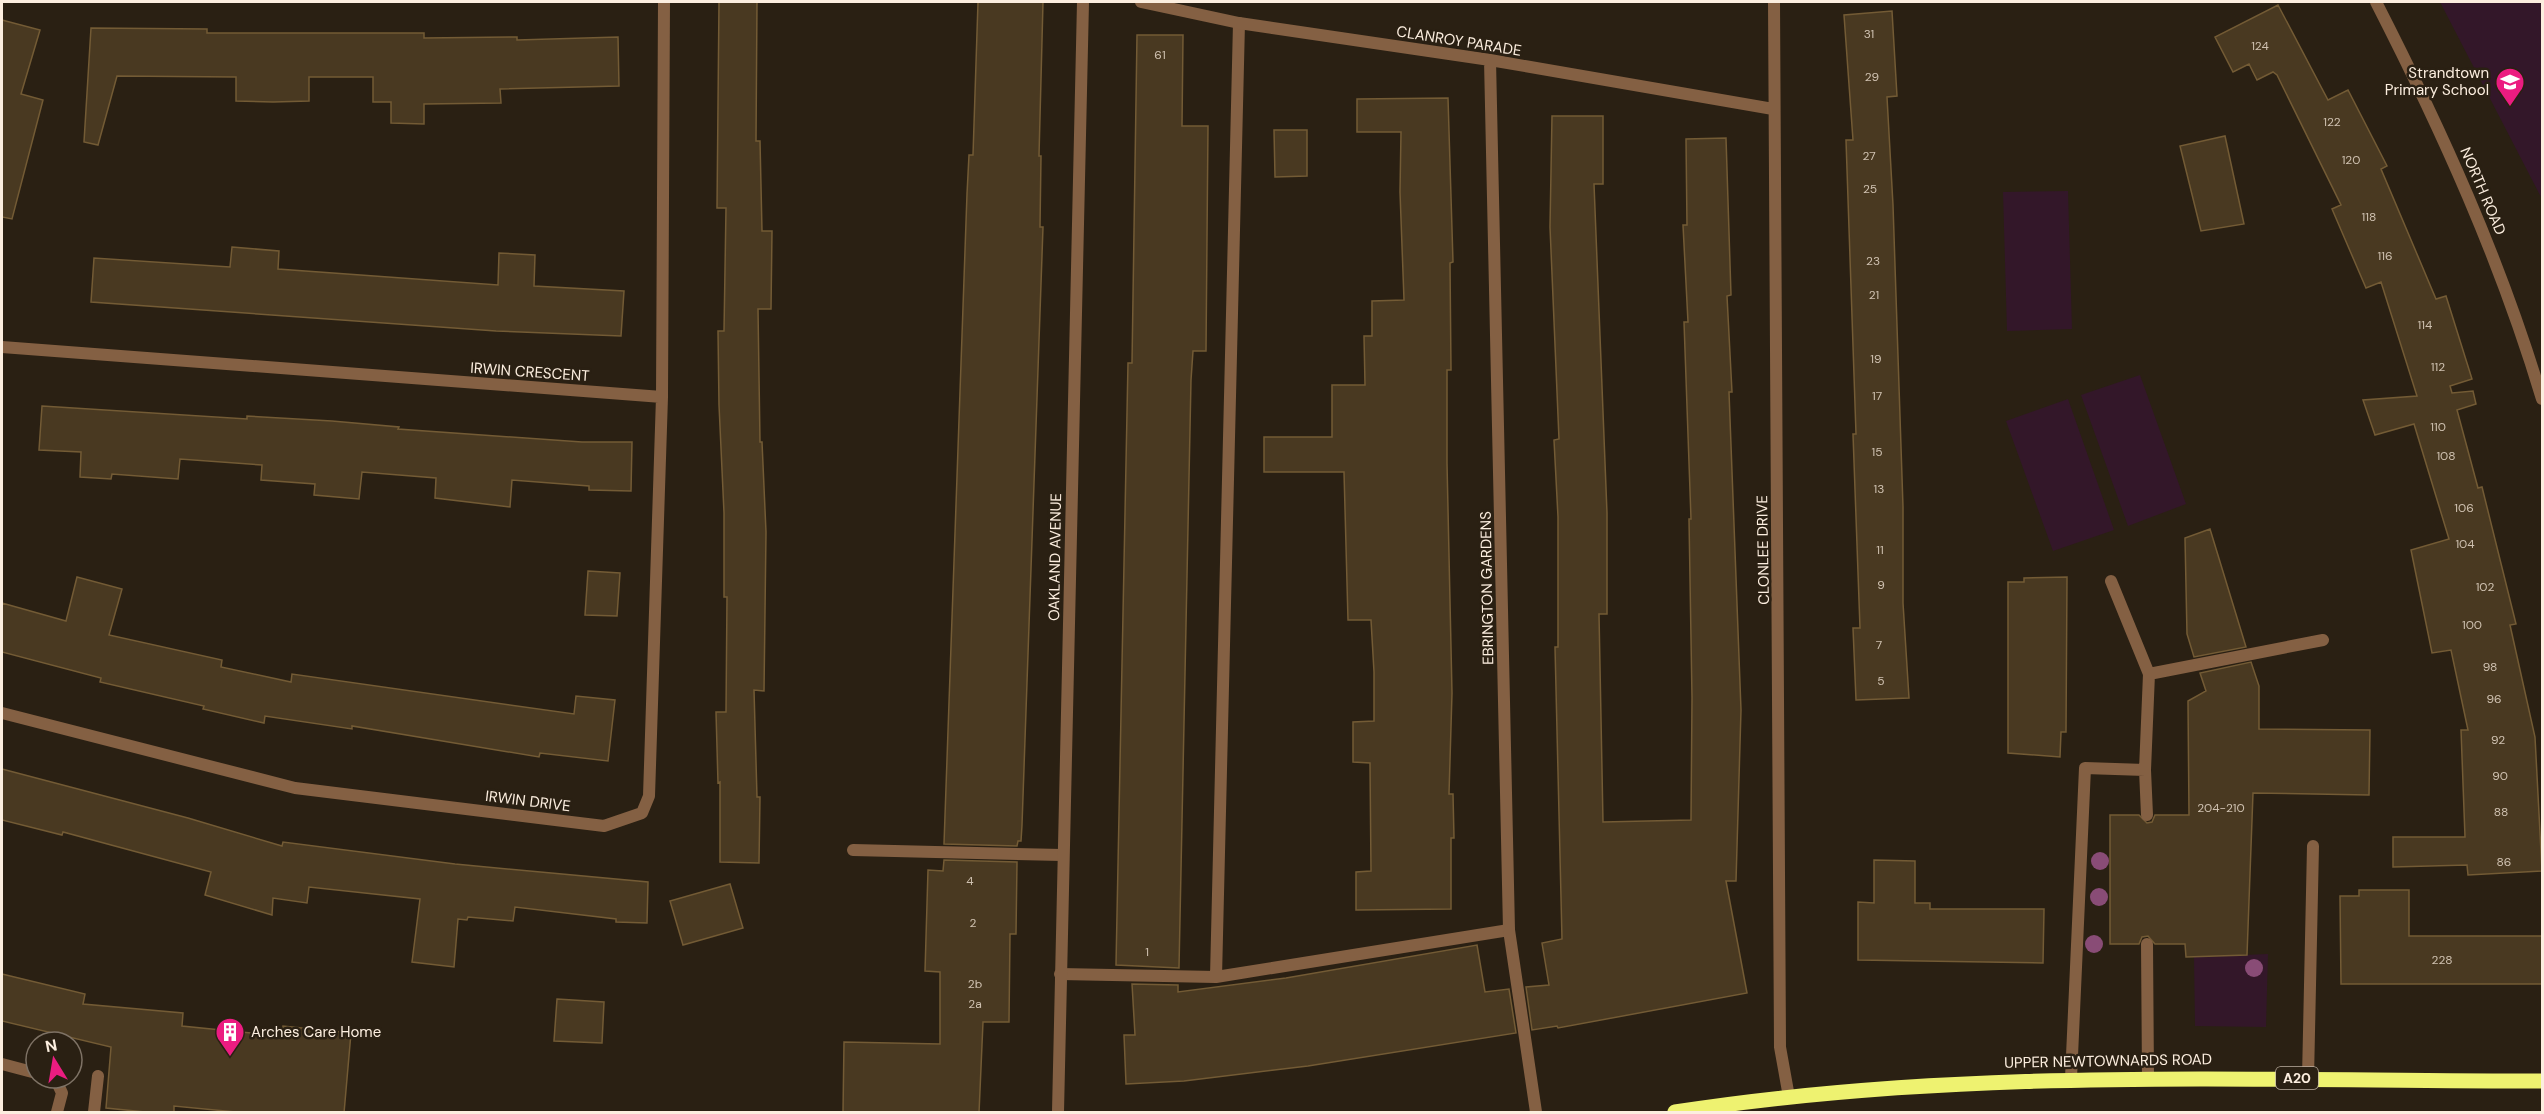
<svg xmlns="http://www.w3.org/2000/svg" width="2544" height="1114" font-family="'DM Sans',sans-serif">
<style>
.green{fill:#331729}
.building{fill:#493921;stroke:#735b35;stroke-width:1.5}
.lines{fill:none;stroke-linecap:round;stroke-linejoin:round}
.service{stroke:#846043;stroke-width:12}
.minor{stroke:#846043;stroke-width:12}
.tertiary{stroke:#846043;stroke-width:12}
.primary{stroke:#eef270;stroke-width:15}
.tree{fill:#894c76}
.labels{text-anchor:middle;dominant-baseline:central;stroke-width:5;stroke-linejoin:round;paint-order:stroke}
.number-label{font-size:12px;fill:#cfc1b0}
.shield{fill:#2a2013;stroke:#bdb0a2;stroke-width:1.5}
.shield-label{font-size:14px;font-weight:bold;fill:#fceedf}
.street-label{font-size:15px;fill:#fceedf;stroke:#2a2013}
.poi-label{font-size:15px;fill:#fceedf;stroke:#2a2013;text-anchor:end}
</style>
<rect width="100%" height="100%" fill="#2a2013"/>
<path class="green" d="M2440,2H2542V199Z
M2068,191L2072,329L2007,331L2003,192Z
M2140,375L2186,504L2128,526L2081,395Z
M2068,399L2114,530L2053,551L2006,421Z
M2268,954L2266,1027L2195,1026L2194,957Z"/>
<path class="building" d="M719,2H757L756,141H760L762,231H772L771,309H758L760,442H762L766,532L764,691L754,690L757,797H760L759,863L720,862V782L718,783L716,712H726L727,597H724V513L719,405L718,331H724L726,208H717Z
M978,2H1043L1039,156H1041L1040,227H1043L1022,825L1021,841H1018L1017,846L944,844L967,194L969,155H973Z
M2278,5L2328,100L2348,90L2387,166L2381,169L2436,299L2446,296L2472,379L2450,386L2452,393L2473,391L2476,404L2457,410L2478,488L2482,487L2516,624L2510,625L2535,737L2542,871L2468,875L2467,865L2393,867V837H2465L2461,730H2468L2451,650L2432,653L2411,550L2449,539L2414,424L2375,435L2363,400L2417,396L2381,282L2366,288L2332,209L2341,205L2277,75L2273,72L2257,80L2249,64L2233,72L2215,37Z
M1892,11L1897,96L1887,97L1893,205L1903,507V603L1909,698L1856,700L1853,628H1860L1853,434H1856L1846,140H1853L1844,15Z
M2,20L40,30L21,94L43,100L12,219L2,217Z
M91,28L207,29V33H424V38L517,37V40L618,37L619,86L500,89L501,103L424,104V124L391,123V102H373V77H309V101L273,102L236,101V77L117,76L98,145L84,142Z
M1137,35H1183L1182,126H1208L1206,351H1193L1191,380L1179,968L1116,965L1128,363H1132Z
M1448,98L1453,262L1450,263L1451,370H1447V463L1452,693L1449,794H1453L1454,838H1451V909L1356,910V872L1371,871L1370,763L1353,762V722L1374,721V672L1371,620H1348L1344,472H1264V437H1332V385H1365L1364,336H1372V301L1404,300L1400,192L1401,132H1357V99Z
M1552,116H1603V184H1594L1607,513V614H1599L1603,822L1691,820L1692,698L1689,519H1691L1684,322H1688L1683,225H1687L1686,139L1726,138L1731,295L1727,296L1732,392H1729L1741,710L1736,881H1726L1747,993L1558,1028L1557,1026L1532,1030L1526,987L1549,985L1542,943L1562,939L1555,647H1558V517L1554,440L1559,439L1550,227Z
M1274,130H1307V176L1275,177Z
M2225,136L2244,224L2201,231L2180,146Z
M232,247L279,251L278,269L498,285L499,253L535,255L534,286L624,291L621,336L496,331L91,302L94,258L230,267Z
M42,406L247,419V416L332,421L399,427L398,429L582,442H632L631,491L589,490V486L512,480L510,507L435,498L436,478L362,472L359,499L314,495L315,484L261,480L262,465L180,459L178,479L112,474L111,479L80,477L81,452L39,450Z
M2210,529L2246,647L2194,657L2187,634L2185,538Z
M588,571L620,573L617,616L585,615Z
M77,577L122,589L109,635L222,660L221,667L291,682L292,674L574,714L576,696L615,700L608,761L540,753L539,757L352,726V729L265,716L264,723L203,709L204,706L100,682L101,678L2,652V603L66,621Z
M2067,577L2066,732H2061L2060,757L2008,753V582H2024V578Z
M2251,662L2259,686V729L2370,730L2369,795L2253,793L2247,955L2186,957L2185,944H2155L2148,936L2142,937L2139,944H2110V815H2139L2147,823L2152,822L2155,815H2189L2188,701L2206,691L2200,673Z
M2,769L188,818L282,846L283,842L455,864L648,882L647,923L616,922V919L515,907L513,921L468,917L467,920L458,919L454,967L412,962L420,899L309,887L307,903L273,898L272,915L205,895L211,872L63,832L62,835L2,820Z
M944,860L1017,862L1016,934H1010L1009,1022H983L979,1113H843L844,1042L940,1044V972L925,971L928,870L943,871Z
M1874,860L1915,861V903H1930V909H2044L2043,963L1858,960V902L1874,903Z
M730,884L743,928L683,945L670,901Z
M2359,890H2409V936H2542V984H2341L2340,896H2359Z
M1477,945L1485,992L1509,989L1516,1033L1308,1066L1184,1081L1126,1084L1124,1035H1135L1132,984L1178,985V992L1286,978Z
M2,974L85,994L83,1004L183,1013L182,1026L282,1036L283,1026L351,1033L344,1113H246L174,1106V1113H155L106,1108L111,1047L2,1021Z
M557,999L604,1002L602,1043L554,1041Z"/>
<g class="lines">
<path class="service" d="M2111,581L2149,674L2323,640
M2145,770L2147,815
M853,850L1062,855
M2147,944L2148,1078
M1060,974L1216,977L1509,930
M1216,977L1239,23
M2071,1078L2085,768L2145,770L2149,674
M2308,1078L2313,846
M94,1112L98,1076"/>
<path class="minor" d="M1141,2L1239,23L1490,60L1773,109
M1774,2L1780,1047L1789,1097
M1490,60L1509,930L1536,1112
M2,347L662,397L664,2
M2,713L295,788L604,826L642,813L649,796L662,397
M2,1064L36,1073
M55,1078L62,1093L57,1112
M1058,1112L1083,2"/>
<path class="tertiary" d="M2376,2C2442,131 2500,259 2542,399"/>
<path class="primary" d="M1675,1112C1966,1067 2251,1081 2542,1081"/>
</g>
<g class="tree">
<circle cx="2100" cy="861" r="9"/>
<circle cx="2099" cy="897" r="9"/>
<circle cx="2094" cy="944" r="9"/>
<circle cx="2254" cy="968" r="9"/>
</g>
<defs>
<g id="school-pin" transform="scale(1.5)"><path d="M0 17L-7.5 6A9.5 9.5 0 1 1 7.5 6Z" fill="#eb1c81" stroke="#2a2013"/><path d="M0-5L7-2L0 1L-7-2ZM-4 1L0 2.5L4 1V4Q0 6-4 4Z" fill="#fff"/></g>
<g id="building-pin" transform="scale(1.5)"><path d="M0 17L-7.5 6A9.5 9.5 0 1 1 7.5 6Z" fill="#eb1c81" stroke="#2a2013"/><path d="M-4-6H4V6H1V3H-1V6H-4ZM-2.5-4.3h1.7v1.8h-1.7ZM.8-4.3h1.7v1.8H.8ZM-2.5-1h1.7V.8h-1.7ZM.8-1h1.7V.8H.8Z" fill="#fff"/></g>
</defs>
<g fill-rule="evenodd">
<use href="#school-pin" x="2510" y="82"/>
<use href="#building-pin" x="230" y="1032"/>
</g>
<g class="labels">
<g class="number-label">
<text x="1869" y="34">31</text>
<text x="2260" y="46">124</text>
<text x="1160" y="55">61</text>
<text x="1872" y="77">29</text>
<text x="2332" y="122">122</text>
<text x="1869" y="156">27</text>
<text x="2351" y="160">120</text>
<text x="1870" y="189">25</text>
<text x="2369" y="217">118</text>
<text x="2385" y="256">116</text>
<text x="1873" y="261">23</text>
<text x="1874" y="295">21</text>
<text x="2425" y="325">114</text>
<text x="1876" y="359">19</text>
<text x="2438" y="367">112</text>
<text x="1877" y="396">17</text>
<text x="2438" y="427">110</text>
<text x="1877" y="452">15</text>
<text x="2446" y="456">108</text>
<text x="1879" y="489">13</text>
<text x="2464" y="508">106</text>
<text x="2465" y="544">104</text>
<text x="1880" y="550">11</text>
<text x="1881" y="585">9</text>
<text x="2485" y="587">102</text>
<text x="2472" y="625">100</text>
<text x="1879" y="645">7</text>
<text x="2490" y="667">98</text>
<text x="1881" y="681">5</text>
<text x="2494" y="699">96</text>
<text x="2498" y="740">92</text>
<text x="2500" y="776">90</text>
<text x="2221" y="808">204-210</text>
<text x="2501" y="812">88</text>
<text x="2504" y="862">86</text>
<text x="970" y="881">4</text>
<text x="973" y="923">2</text>
<text x="1147" y="952">1</text>
<text x="2442" y="960">228</text>
<text x="975" y="984">2b</text>
<text x="975" y="1004">2a</text>
</g>
<rect class="shield" x="2276" y="1067" width="42" height="22" rx="4.5"/>
<g class="shield-label">
<text x="2297" y="1078">A20</text>
</g>
<g class="street-label">
<text transform="translate(1459 41) rotate(9)">CLANROY PARADE</text>
<text transform="translate(2483 191) rotate(67)">NORTH ROAD</text>
<text transform="translate(530 372) rotate(4)">IRWIN CRESCENT</text>
<text transform="translate(1763 550) rotate(-91)">CLONLEE DRIVE</text>
<text transform="translate(1055 557) rotate(-89)">OAKLAND AVENUE</text>
<text transform="translate(1487 588) rotate(-91)">EBRINGTON GARDENS</text>
<text transform="translate(528 801) rotate(7)">IRWIN DRIVE</text>
<text transform="translate(2108 1061) rotate(-1)">UPPER NEWTOWNARDS ROAD</text>
</g>
<g class="poi-label">
<text x="2489" y="73">Strandtown<tspan x="2489" dy="17">Primary School</tspan></text>
<text x="251" y="1032" text-anchor="start">Arches Care Home</text>
</g>
</g>
<rect width="2544" height="1114" fill="none" stroke="#fceedf" stroke-width="6"/>
<g transform="translate(54 1060) rotate(349)"><circle r="28" fill="#2a2013" stroke="#7e7265" stroke-width="1.5"/>
<path d="M0-4.5L10 22L0 15L-10 22Z" fill="#eb1c81"/>
<text y="-9" font-size="16" font-weight="bold" text-anchor="middle" fill="#fceedf">N</text>
</g>
</svg>
